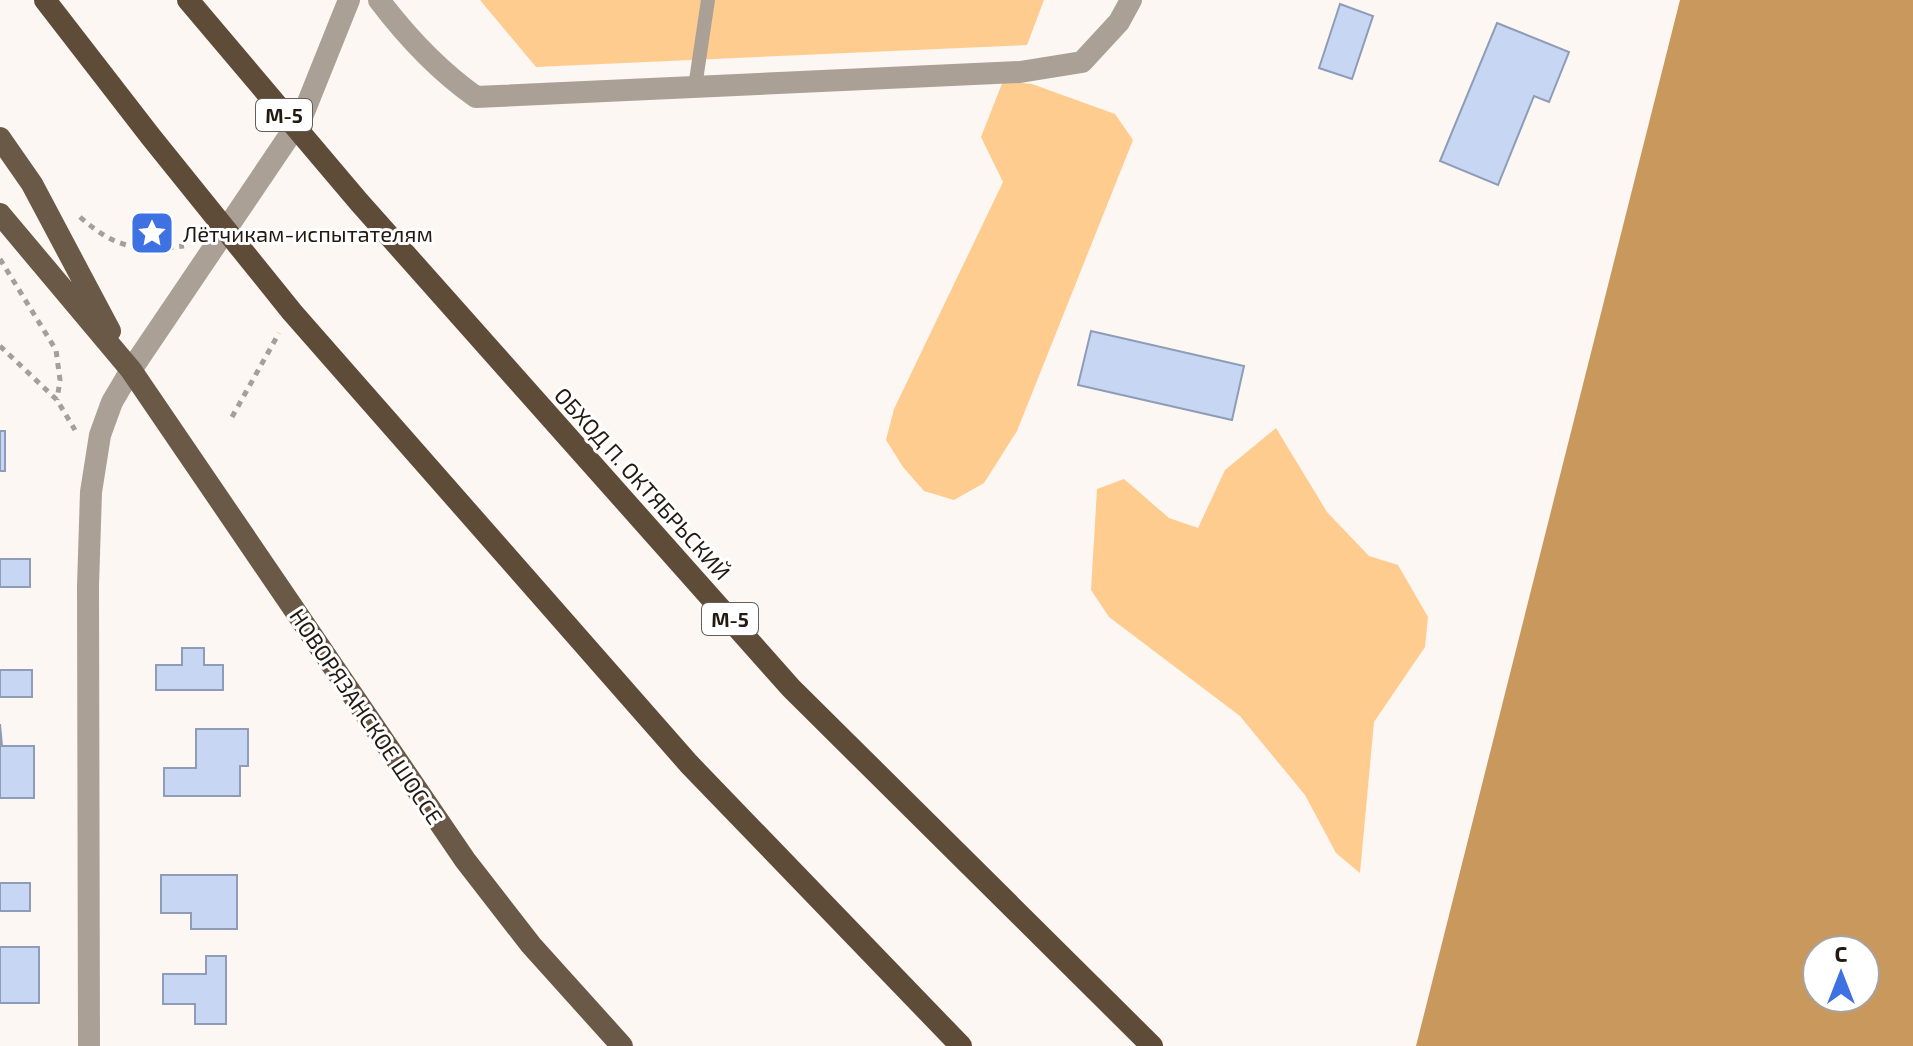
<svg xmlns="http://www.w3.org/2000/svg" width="1913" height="1046" font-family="'Exo 2',sans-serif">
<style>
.green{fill:#ffcc90}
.water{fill:#c8985d;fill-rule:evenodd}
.building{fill:#c7d6f2;stroke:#8e9cb7;stroke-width:2}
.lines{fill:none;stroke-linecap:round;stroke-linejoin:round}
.path{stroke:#a59f99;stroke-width:5;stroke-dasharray:6 6;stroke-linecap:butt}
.service{stroke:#aaa096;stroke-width:14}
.minor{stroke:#aaa096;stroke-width:22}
.primary{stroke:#695946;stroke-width:22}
.trunk{stroke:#5e4c38;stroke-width:22}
.labels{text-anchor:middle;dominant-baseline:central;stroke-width:6;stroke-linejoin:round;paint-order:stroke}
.shield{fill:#fff;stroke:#645f58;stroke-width:2}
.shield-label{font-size:20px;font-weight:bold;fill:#221a11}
.poi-label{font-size:22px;fill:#221a11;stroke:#fff;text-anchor:start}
.street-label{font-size:22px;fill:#221a11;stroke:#fff}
</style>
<rect width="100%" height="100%" fill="#fcf7f2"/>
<path class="green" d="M480,0H1044L1027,45L536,67Z
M1003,81L1032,84L1115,114L1133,140L1017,431L984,483L954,500L924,491L903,467L886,440L894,409L1003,182L981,137Z
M1276,428L1327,512L1369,556L1398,565L1428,617L1425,647L1374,722L1360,873L1336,853L1305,795L1240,716L1109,617L1091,590L1097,489L1124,479L1169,518L1198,528L1225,470Z"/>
<path class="water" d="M1680,0H1913V1046H1416ZM1817,950H1865V998H1817Z"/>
<path class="building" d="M1340,4L1373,16L1352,79L1319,68Z
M1497,23L1569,52L1549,102L1534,96L1498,185L1440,161Z
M1091,331L1244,366L1232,420L1078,385Z
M0,431H5V471H0Z
M0,559H30V587H0Z
M182,648H204V665H223V690H156V665H182Z
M0,670H32V697H0Z
M0,724L2,746H34V798H0Z
M196,729H248V766H240V796H164V768H196Z
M161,875H237V929H191V913H161Z
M0,883H30V911H0Z
M0,947H39V1003H0Z
M206,956H226V1024H195V1004H163V974H206Z"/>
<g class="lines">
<path class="path" d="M80,217C115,248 138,252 184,246
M0,259L56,350L60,380L57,400
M0,346L57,400L75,430
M232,417L279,333"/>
<path class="service" d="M695,87L708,0"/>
<path class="minor" d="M379,0C407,37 438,70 476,97L1020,72L1082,62L1119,22L1131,0
M89,1046L88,586L91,492L100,435L112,402L131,370L302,117L349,0"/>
<path class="primary" d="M0,138L32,184L110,331
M0,214L131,370L465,860L531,945L622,1046"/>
<path class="trunk" d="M45,0L151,137L292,312L689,764L961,1046
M188,0L359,202L791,688L1152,1046"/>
</g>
<defs>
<g id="sight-square" transform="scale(2.3)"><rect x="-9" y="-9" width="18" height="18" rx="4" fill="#3e71e2" stroke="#fff"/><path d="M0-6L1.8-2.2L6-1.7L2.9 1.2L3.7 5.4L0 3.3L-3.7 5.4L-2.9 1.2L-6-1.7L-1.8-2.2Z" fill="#fff"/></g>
</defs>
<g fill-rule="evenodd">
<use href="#sight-square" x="152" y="233"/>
</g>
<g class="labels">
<g class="shield">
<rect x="256" y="99" width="56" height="32" rx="6"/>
<rect x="702" y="603" width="56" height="32" rx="6"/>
</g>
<g class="shield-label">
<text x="284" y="115">М-5</text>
<text x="730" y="619">М-5</text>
</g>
<g class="poi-label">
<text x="183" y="233">Лётчикам-испытателям</text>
</g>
<g class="street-label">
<text transform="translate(643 483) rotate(48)">ОБХОД П. ОКТЯБРЬСКИЙ</text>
<text transform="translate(367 716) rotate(56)">НОВОРЯЗАНСКОЕ ШОССЕ</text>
</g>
</g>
<g transform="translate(1841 974)"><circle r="38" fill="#ffffff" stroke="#a7a3a0" stroke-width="2"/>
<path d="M0-6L14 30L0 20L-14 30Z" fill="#3e71e2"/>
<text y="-12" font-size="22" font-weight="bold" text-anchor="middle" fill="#221a11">С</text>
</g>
</svg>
